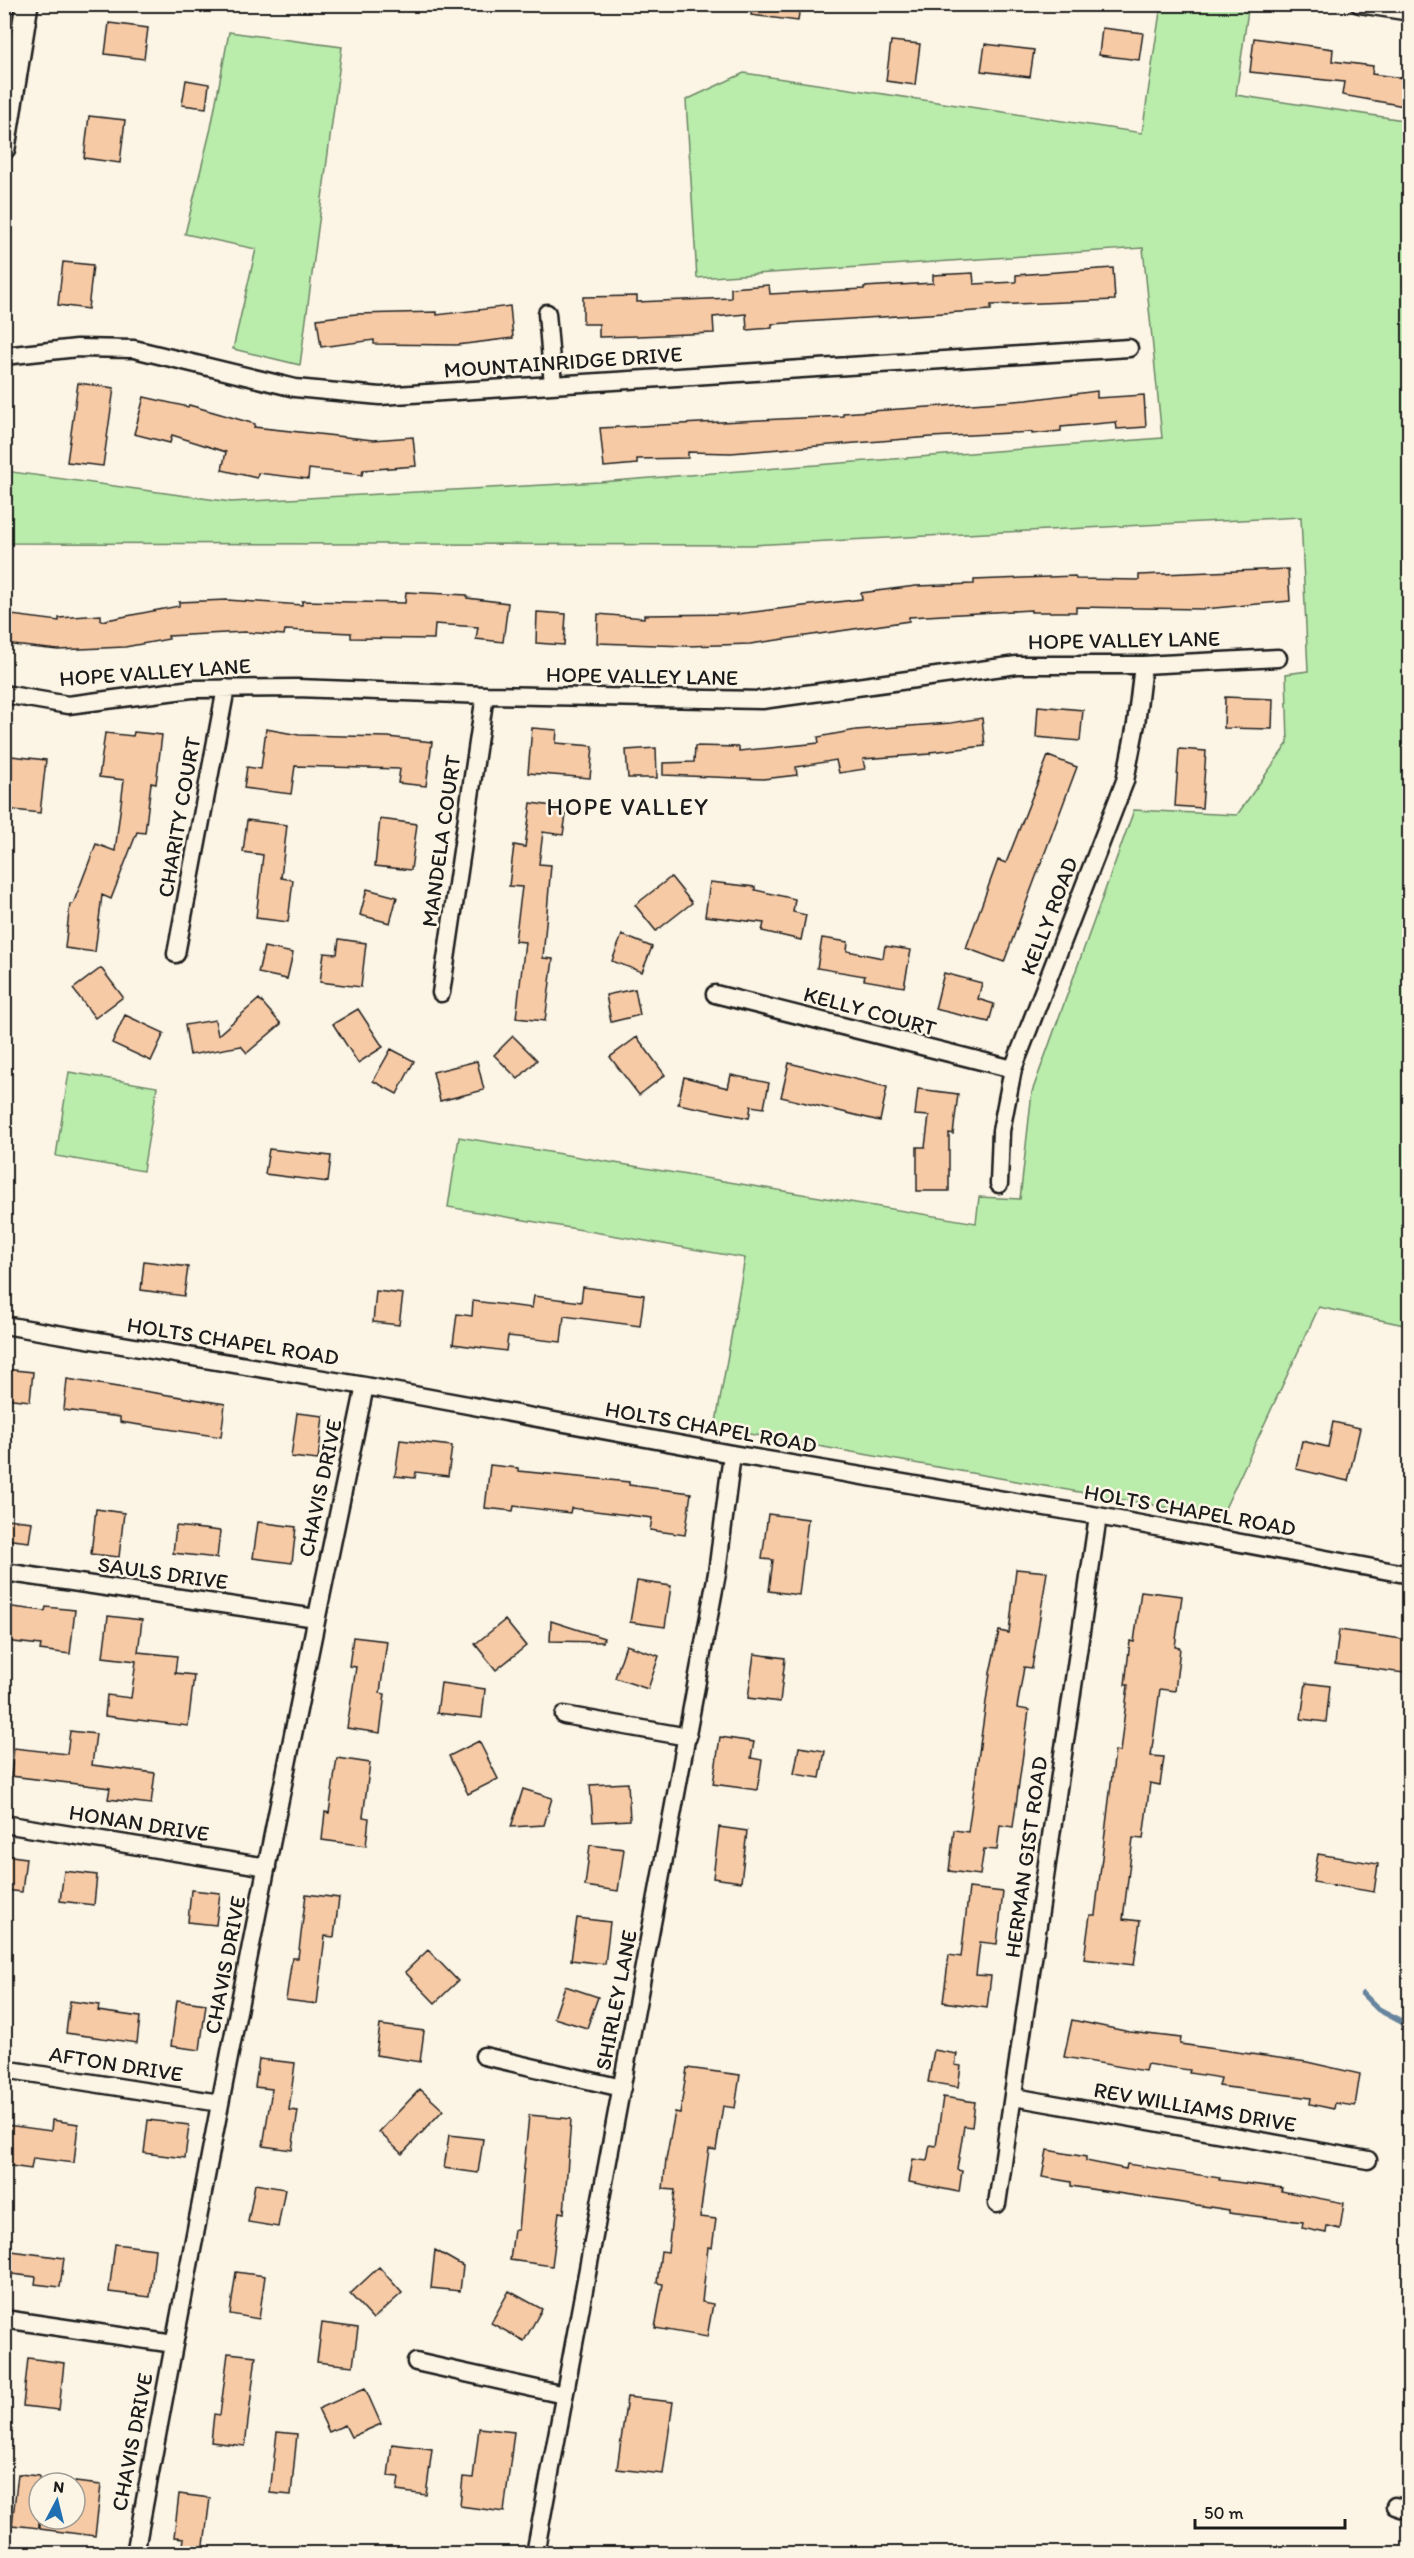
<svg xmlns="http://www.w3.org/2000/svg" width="1414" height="2558" font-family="Itim,sans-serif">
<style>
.green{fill:#baecac;stroke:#6b8464;stroke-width:1.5}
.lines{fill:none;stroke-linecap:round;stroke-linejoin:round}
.stream{stroke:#66849e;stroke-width:6}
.building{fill:#f7caa6;stroke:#1c1c1c;stroke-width:1.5}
.minor-casing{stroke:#1c1c1c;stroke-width:21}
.tertiary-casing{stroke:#1c1c1c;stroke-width:26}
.minor{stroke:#fcf5e5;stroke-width:16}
.tertiary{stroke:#fcf5e5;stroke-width:21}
.labels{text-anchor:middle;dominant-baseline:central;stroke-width:5;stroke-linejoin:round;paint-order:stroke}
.street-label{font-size:22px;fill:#1c1c1c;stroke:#fcf5e5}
.neighbourhood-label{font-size:24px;letter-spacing:1.5px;fill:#1c1c1c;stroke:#fcf5e5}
</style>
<rect width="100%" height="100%" fill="#fcf5e5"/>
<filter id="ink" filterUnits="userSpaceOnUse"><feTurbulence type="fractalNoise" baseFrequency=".0167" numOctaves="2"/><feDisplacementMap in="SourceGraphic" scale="12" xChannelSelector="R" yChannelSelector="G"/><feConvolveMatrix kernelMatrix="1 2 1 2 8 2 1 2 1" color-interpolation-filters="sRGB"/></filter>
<g filter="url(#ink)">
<path class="green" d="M1161,5H1215L1248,10L1236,95L1410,121L1409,1326L1319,1307L1221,1517L715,1428L745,1258L448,1207L459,1137L976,1223L979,1197L1020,1199L1032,1092L1134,810L1237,815L1288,743L1286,674L1308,671L1301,517L752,545L4,543L5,471L231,502L600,482L1162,438L1143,248L697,278L686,100L744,73L1142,133Z
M229,32L342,47L300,365L233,349L256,249L185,234L211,128Z
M69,1072L157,1087L143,1171L56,1156Z"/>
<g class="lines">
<path class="stream" d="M1363,1994L1378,2009L1410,2026"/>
</g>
<path class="building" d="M752,4H800L798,21L751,15Z
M109,23L148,28L144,59L105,54Z
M1102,28L1143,33L1139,60L1099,55Z
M1254,38L1333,49L1332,61L1373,66L1372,74L1410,79V107L1342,95L1344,82L1250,72Z
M891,41L920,44L915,85L886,81Z
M985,44L1034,50L1030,77L981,71Z
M186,80L209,84L206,108L182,105Z
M89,116L125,120L120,163L84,158Z
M63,262L93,265L88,309L58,305Z
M1113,268L1115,300L991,305V310L772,324V328L747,330L746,314L713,317L714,333L638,336L599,337V324H583V297L637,296V302L731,298V288L769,285L770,294L864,289V287L933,283V275L973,273L974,284L1016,282V275Z
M510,306L513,338L457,345L374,344V340L321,347L317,319L356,314L437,312V315Z
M78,383L114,388L103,466L67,462Z
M1097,391V398L1144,395L1146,427L1117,429L1116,422L1061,427V431L1032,434V432L931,437L731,453L688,452V458L637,459V464L604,467L600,428L843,416V413L1027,400Z
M144,397L188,407L189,405L255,424L254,427L373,440L413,437L416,466L363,470L362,475L309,469L308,479L258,473L257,478L222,470L226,452L172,435L170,443L134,434Z
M1288,569L1290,601L1204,609L1076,607V612H1031V610L909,617V621L750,644L687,646L597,643L598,614L644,618V615L737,614L862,599L861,593L916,586L974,584V580L1075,576L1076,579L1139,580V575Z
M406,592L467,595V598L508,603L503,642L476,639L478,627L435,624L434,639L351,638V633L285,630L284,635L245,632L168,636L169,639L125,647L58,650L4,644V614L59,621V618L101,615V621L179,606V602L227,600L302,605V601L405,603Z
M537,612L566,614L564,645L536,643Z
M1225,697L1273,699L1272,729L1224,728Z
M1038,706L1083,710L1080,741L1036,737Z
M982,718L985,746L930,752V754L863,759L865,769L839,773L836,760L796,767L797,775L763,779L663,775V763L694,762L695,746L739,747V751L819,743L818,737L856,730L951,723Z
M532,728L557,730L556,743L593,746L590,778L528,773Z
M266,729L299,735L388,737L432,742L426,786L398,783L400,769L295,766L291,794L244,788L247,767L261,769Z
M134,732L162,735L156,784L151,783L145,833L137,832L111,899L102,895L95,952L65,948L70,904H73L96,844L115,851L124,780L99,777L105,733L133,736Z
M656,748L657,778H628L626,750Z
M1179,749L1206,751L1202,808L1175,806Z
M11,756L46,760L40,813L5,809Z
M1048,756L1077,767L1004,962L966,948L998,860L1006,863Z
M531,803L567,808L563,835L543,832L539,864L551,865L543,958L553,959L545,1021L516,1018L525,942L515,941L522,887L509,886L514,845L525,847Z
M380,819L417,824L411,870L375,866Z
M247,820L287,825L281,878L293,880L288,922L256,918L263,855L243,852Z
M671,877L692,903L656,931L635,905Z
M710,882L755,887V890L795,899L793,912L806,915L801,940L762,931L764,923L705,916Z
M367,889L397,897L390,923L360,915Z
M622,935L652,947L642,972L612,961Z
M822,938L848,942L847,951L883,958L885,946L911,950L904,987L864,980L865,976L817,968Z
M339,939L366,943L361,987L320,982L324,953L337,954Z
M264,947L293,953L287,979L258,973Z
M101,968L123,997L95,1018L73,989Z
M944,973L982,983L978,999L994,1004L989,1022L935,1009Z
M635,989L640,1015L611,1022L606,995Z
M259,999L281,1024L247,1053L241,1046L190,1055L185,1025L215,1020L218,1035Z
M358,1009L383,1047L358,1063L333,1024Z
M125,1015L164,1033L151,1061L112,1043Z
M513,1036L537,1060L518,1079L494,1055Z
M637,1037L665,1075L639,1095L610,1057Z
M391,1049L414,1061L397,1094L373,1081Z
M477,1061L484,1090L440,1101L433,1072Z
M789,1063L887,1087L880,1121L781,1097Z
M731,1075L769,1083L764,1108L751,1106L749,1118L678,1104L684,1077L728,1088Z
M918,1089L958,1094L953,1134L949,1133V1191H917V1147H925L929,1116L915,1115Z
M269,1149L331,1156L328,1182L265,1174Z
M144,1261L188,1267L184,1296L141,1290Z
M583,1287L644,1295L640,1326L564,1316L561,1342L508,1336L506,1351L453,1344L457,1314L472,1316L473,1301L532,1308L534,1296L581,1302Z
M376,1291L403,1294L399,1325L373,1322Z
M4,1369L33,1372L30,1401L4,1398Z
M67,1379L225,1404L221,1437L120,1422V1417L64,1410Z
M297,1413L323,1416L318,1460L291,1457Z
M1333,1422L1360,1428L1348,1481L1296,1469L1302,1441L1328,1447Z
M400,1440L452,1446L448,1476L416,1472L415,1478L395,1476Z
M490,1465L518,1468V1471L629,1482V1485L691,1493L685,1535L650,1530L652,1518L571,1508L570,1513L514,1506L513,1511L485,1508Z
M96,1509L124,1513L119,1557L91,1554Z
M768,1514L808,1519L799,1595L769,1591L773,1560L762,1559Z
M6,1519L32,1522L29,1542L4,1539Z
M258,1522L296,1527L292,1563L253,1558Z
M176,1526L220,1531L217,1558L173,1553Z
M1016,1569L1047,1572L1032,1668L1024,1667L1017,1708L1029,1710L1013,1827L1000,1825L997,1850L984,1849L980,1875L949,1871L954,1830L968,1832L990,1673L999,1631L1009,1633Z
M637,1581L671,1586L665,1627L630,1622Z
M1141,1591L1182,1596L1175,1647L1180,1648L1175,1691L1160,1689L1151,1756L1164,1757L1160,1785L1150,1783L1143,1839L1133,1838L1123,1919L1140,1921L1134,1965L1084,1959L1090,1915H1095L1115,1751L1120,1752L1128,1685H1125L1130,1641L1134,1642Z
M4,1606L45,1611L46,1607L75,1610L70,1654L40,1650L41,1645L4,1641Z
M108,1616L142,1620L138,1652L177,1656L175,1673L194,1675L188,1726L105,1716L107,1695L131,1698L136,1661L103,1657Z
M505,1620L526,1646L496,1670L475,1644Z
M551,1621L604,1638L603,1642L550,1641Z
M1339,1630L1409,1640L1404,1673L1335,1664Z
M353,1637L387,1641L380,1693L385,1694L380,1733L347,1728L356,1667L349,1666Z
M626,1645L659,1656L648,1689L615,1678Z
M754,1654L785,1658L780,1702L748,1698Z
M441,1683L485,1689L482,1718L437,1713Z
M1306,1683L1330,1686L1326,1722L1301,1719Z
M70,1731L96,1734L92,1765L155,1773L151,1804L108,1799L110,1788L11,1776L14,1748L67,1754Z
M720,1737L754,1742L751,1758L762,1760L757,1790L713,1784Z
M479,1741L498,1779L468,1794L449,1756Z
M799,1747L825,1751L820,1778L794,1774Z
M337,1758L370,1763L363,1817L369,1818L366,1846L322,1840L325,1812L329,1813Z
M628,1783L630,1820L593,1822L590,1785Z
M523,1789L552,1798L544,1825L511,1827Z
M719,1827L747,1831L741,1882L713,1878Z
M590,1845L624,1849L618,1891L585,1886Z
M1318,1854L1378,1864L1374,1892L1313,1882Z
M4,1855L26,1858L22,1892L4,1890Z
M64,1871L97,1875L94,1905L60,1901Z
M969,1888L1003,1892L997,1944L980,1942L976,1975L991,1976L987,2008L943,2002L949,1955L961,1957Z
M191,1890L220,1893L216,1925L188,1922Z
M306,1894L339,1898L334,1937L325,1936L317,2004L286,2000L292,1958H298Z
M577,1918L610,1922L605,1964L571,1960Z
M428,1950L458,1981L435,2003L405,1972Z
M565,1986L598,1997L587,2028L554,2018Z
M177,2000L206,2004L200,2050L171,2046Z
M70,2001L99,2005L98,2011L140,2017L137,2043L66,2033Z
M1072,2020L1130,2032L1181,2038L1180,2044L1307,2062L1360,2074L1355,2106L1335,2103L1334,2109L1310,2104L1311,2098L1219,2086L1221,2078L1189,2073L1190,2070L1147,2064L1145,2071L1064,2057Z
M380,2025L424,2031L420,2062L376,2055Z
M934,2050L957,2054L955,2065L961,2066L958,2087L928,2082Z
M259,2059L295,2063L289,2110L298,2111L292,2150L263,2146L272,2089L255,2087Z
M687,2068L740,2075L735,2108L723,2106L716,2150L709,2149L700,2217L716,2219L712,2248L708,2247L702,2302L713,2304L707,2337L655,2328L663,2284L657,2283L661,2251L668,2252L675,2190L663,2189L666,2159L675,2112L680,2113Z
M420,2089L443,2110L402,2154L379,2132Z
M943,2097L975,2102L972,2127L964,2126L957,2170L962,2171L959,2192L909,2182L913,2159L927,2161L930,2145L936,2146Z
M529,2115L571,2119L564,2213L559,2212L552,2266L510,2260L514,2230H518Z
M52,2120L78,2124L74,2163L33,2158L31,2169L4,2165L7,2125L51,2131Z
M148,2120L189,2125L185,2158L144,2153Z
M449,2135L483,2139L478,2173L444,2168Z
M1047,2150L1086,2157V2161L1126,2169L1127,2164L1220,2178L1219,2180L1282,2188L1281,2191L1344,2203L1340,2229L1327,2226L1326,2233L1302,2228L1303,2222L1229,2213V2210L1071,2186V2182L1042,2177Z
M255,2184L285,2189L278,2227L248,2222Z
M115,2244L155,2249L150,2297L109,2292Z
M4,2250L64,2258L60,2287L35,2284L36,2277L4,2273Z
M435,2250L463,2266L460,2291L431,2288Z
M379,2267L402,2293L373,2319L350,2294Z
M236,2272L265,2276L259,2319L230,2314Z
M509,2291L542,2309L524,2341L491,2323Z
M322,2323L358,2328L353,2366L317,2362Z
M228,2353L256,2356L245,2446L211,2442L214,2414L220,2415Z
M28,2358L64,2363L59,2410L23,2406Z
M365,2388L381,2424L351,2437L345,2425L329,2432L318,2409Z
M627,2397L673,2402L663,2474L617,2469Z
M479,2428L514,2432L504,2512L460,2506L463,2477L473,2478Z
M277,2432L297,2434L291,2495L270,2493Z
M392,2444L432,2449L426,2495L397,2491L399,2477L388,2476Z
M18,2474L39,2476V2528L12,2525Z
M75,2482L101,2485L95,2536L40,2529V2519H75Z
M179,2494L210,2498L203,2553H182L184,2538L174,2537Z"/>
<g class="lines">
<g class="minor-casing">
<path id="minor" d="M1359,4L1410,12
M547,313L553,385
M4,356L77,348L134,349L295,388L380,396L1129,348
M4,694L68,705L192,689L297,688L485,695L762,700L1017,665H1143L1278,658
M176,954L226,688
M441,993L485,695
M715,994L1013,1069
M999,1184L1001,1131L1013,1069L1125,781L1136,724L1143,665
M4,1325L365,1386L732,1454L1098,1516L1410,1575
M4,1572L316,1618
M564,1715L688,1737
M4,1824L267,1867
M484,2056L622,2088
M4,2069L220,2103
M1014,2097L1368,2160
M997,2204L1098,1516
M4,2319L174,2344
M416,2362L564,2395
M1395,2506L1410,2511
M135,2554C207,2164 283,1774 365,1386
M535,2554L717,1573L732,1454"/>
</g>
<g class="tertiary-casing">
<path id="tertiary" d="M4,148L27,4"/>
</g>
<use href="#minor" class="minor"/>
<use href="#tertiary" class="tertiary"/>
</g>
</g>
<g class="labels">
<g class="street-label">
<text transform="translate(563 362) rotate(-4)">MOUNTAINRIDGE DRIVE</text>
<text transform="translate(1124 640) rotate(-1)">HOPE VALLEY LANE</text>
<text transform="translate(155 672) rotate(-4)">HOPE VALLEY LANE</text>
<text transform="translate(642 676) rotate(1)">HOPE VALLEY LANE</text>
<text transform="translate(179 817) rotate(-80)">CHARITY COURT</text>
<text transform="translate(441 841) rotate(-82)">MANDELA COURT</text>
<text transform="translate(1049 916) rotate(-69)">KELLY ROAD</text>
<text transform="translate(870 1011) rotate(15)">KELLY COURT</text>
<text transform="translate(233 1341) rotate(9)">HOLTS CHAPEL ROAD</text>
<text transform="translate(711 1427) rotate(10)">HOLTS CHAPEL ROAD</text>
<text transform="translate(320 1488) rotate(-78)">CHAVIS DRIVE</text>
<text transform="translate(1190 1510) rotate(10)">HOLTS CHAPEL ROAD</text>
<text transform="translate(163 1573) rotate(8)">SAULS DRIVE</text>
<text transform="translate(139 1823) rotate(9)">HONAN DRIVE</text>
<text transform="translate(1026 1857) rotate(-82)">HERMAN GIST ROAD</text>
<text transform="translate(225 1965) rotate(-79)">CHAVIS DRIVE</text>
<text transform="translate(616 2000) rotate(-79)">SHIRLEY LANE</text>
<text transform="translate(116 2064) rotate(9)">AFTON DRIVE</text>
<text transform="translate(1195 2107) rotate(10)">REV WILLIAMS DRIVE</text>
<text transform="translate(132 2442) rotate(-79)">CHAVIS DRIVE</text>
</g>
<g class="neighbourhood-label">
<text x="628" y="806">HOPE VALLEY</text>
</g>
</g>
<rect width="1414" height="2558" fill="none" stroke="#fcf5e5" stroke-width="24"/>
<rect x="12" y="12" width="1390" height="2534" fill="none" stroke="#1c1c1c" stroke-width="2" filter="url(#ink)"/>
<g transform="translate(57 2501) rotate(7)"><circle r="28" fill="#fcf5e5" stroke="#a29e95" stroke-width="1.5"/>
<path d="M0-4.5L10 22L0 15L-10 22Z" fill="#1f6fb2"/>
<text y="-9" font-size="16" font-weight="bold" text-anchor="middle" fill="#1c1c1c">N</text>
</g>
<path d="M1195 2519v9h150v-9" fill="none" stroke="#1c1c1c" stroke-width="3"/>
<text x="1204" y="2519" font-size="18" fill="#1c1c1c" stroke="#fcf5e5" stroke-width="4.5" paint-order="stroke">50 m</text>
</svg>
